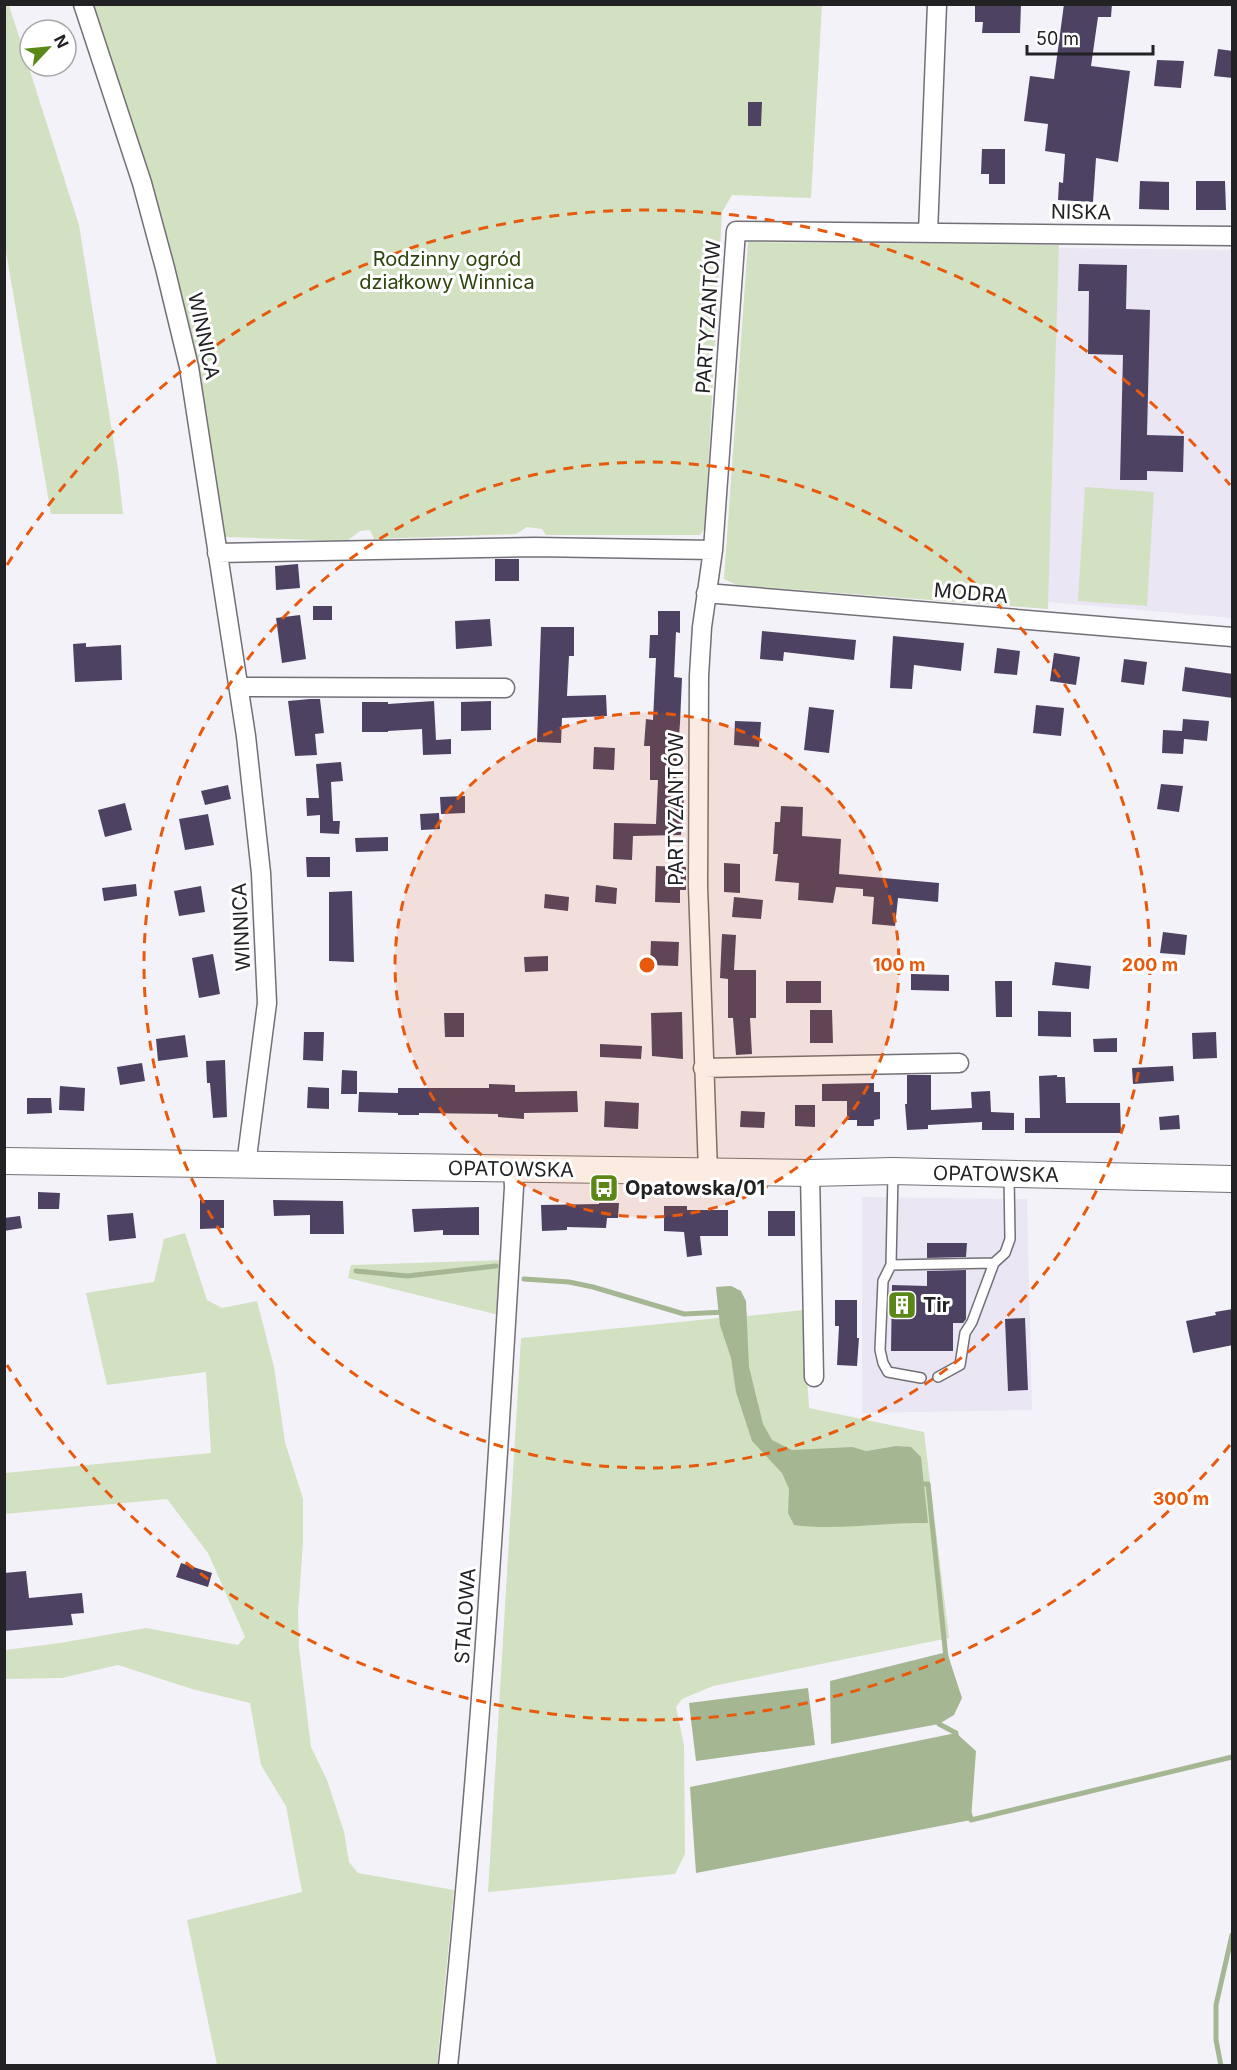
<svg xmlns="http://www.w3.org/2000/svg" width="1237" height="2070" font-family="Inter,sans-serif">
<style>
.built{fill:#eae6f4}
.green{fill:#d1e1c2;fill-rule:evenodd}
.water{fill:#a4b792}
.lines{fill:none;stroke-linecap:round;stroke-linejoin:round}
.stream{stroke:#a4b792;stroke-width:5}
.building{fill:#4e4262}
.lane-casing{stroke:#727076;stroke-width:12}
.street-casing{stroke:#727076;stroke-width:21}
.secondary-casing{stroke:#727076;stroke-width:28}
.lane{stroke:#fff;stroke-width:9}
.street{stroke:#fff;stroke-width:18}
.secondary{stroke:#fff;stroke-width:26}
.ring{fill:none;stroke:#e8590c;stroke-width:3;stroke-dasharray:10 8}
.labels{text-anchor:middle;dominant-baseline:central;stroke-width:6;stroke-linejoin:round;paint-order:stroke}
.street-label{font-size:20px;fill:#222124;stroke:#fff}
.park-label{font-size:20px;fill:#2d440c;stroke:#fff}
.poi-label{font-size:20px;font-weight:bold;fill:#222124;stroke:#fff;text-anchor:start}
.centre{fill:#e8590c;stroke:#fff;stroke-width:3}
.ring-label{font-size:18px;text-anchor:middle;font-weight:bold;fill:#e8590c;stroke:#fff;stroke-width:6;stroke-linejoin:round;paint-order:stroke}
</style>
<rect width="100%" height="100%" fill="#f4f2f9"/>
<path class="built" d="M1059,248L1232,250V618L1048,602Z
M862,1197L1027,1199L1032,1410L862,1413Z"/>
<path class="green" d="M4,5H9L79,225L118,469L123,514H51L5,246Z
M89,5H822L811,198L732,195L722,212L705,528L700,535H546L542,529L527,527L516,534L374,539L370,530L360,531L347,541L225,537L197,366Z
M748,242L1059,245L1048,609L737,585L724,579Z
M1085,487L1154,492L1147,606L1078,601Z
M185,1233L207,1300L222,1308L257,1301L274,1367L285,1442L303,1499V1543L298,1613L299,1648L311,1747L327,1780L344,1832L349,1862L358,1873L454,1890L437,2065H217L187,1920L302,1892L286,1806L261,1765L250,1703L192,1689L118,1665L62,1678L5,1679V1650L60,1643L146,1628L238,1645L245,1637L208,1553L167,1499L5,1514V1473L211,1453L206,1372L107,1385L86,1293L154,1282L164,1239Z
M505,1260L499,1315L348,1278L351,1265Z
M731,1286L741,1291L747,1316L803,1310L809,1408L924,1432L949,1638L713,1686L682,1699L676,1707L684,1745L685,1854L675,1874L488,1892L521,1338L719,1318L716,1287ZM896,1446L806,1489L853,1447L866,1451Z"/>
<path class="water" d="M731,1286L741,1291L746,1301L749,1367L763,1424L772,1440L792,1450L853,1447L866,1451L896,1446L911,1447L921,1457L928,1523C883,1522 838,1531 794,1525L788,1513L789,1489L782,1473L752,1441L736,1392L731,1358L720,1325L716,1287Z
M947,1652L962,1698L954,1715L939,1724L831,1744L830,1681Z
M808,1688L815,1745L696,1761L689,1703Z
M956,1733L976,1751L971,1820L696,1873L690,1787Z"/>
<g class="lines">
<path class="stream" d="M356,1271L407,1276L496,1266
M524,1279L569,1282L593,1287L684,1314L725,1312
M917,1484H928L946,1658
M939,1718V1724L956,1733L957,1740
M970,1815L971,1820L1232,1757
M1221,2066L1216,2040V2005L1232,1935"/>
</g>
<path class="building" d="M975,4H1021L1020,33H982L983,22H975Z
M1064,4H1112L1111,17H1098L1091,66L1130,71L1118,162L1096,158L1093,202L1058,200L1059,182L1063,183L1065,154L1045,151L1048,124L1024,121L1030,76L1054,79Z
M1218,49L1233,51V78L1214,76Z
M1157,60L1184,61L1181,88L1154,86Z
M748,102H762L761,126H748Z
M982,149H1005V184H989V174H981Z
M1140,181L1169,182V210L1139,209Z
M1196,181H1225L1226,210H1196Z
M1079,264L1127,265L1126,309L1150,310L1147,435L1184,436L1183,472L1147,471V480H1120L1123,355L1088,354L1089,291H1078Z
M495,559H519V581H495Z
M298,564L300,588L276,590L275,566Z
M313,606H332V620H313Z
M658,611H680V633L676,632L674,677L682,678L680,723L678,749H677L676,797H684L681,835L633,836L632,860L613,859L614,823L656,824L658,780H650V746H644L646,719L653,720L656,658H649L650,635H658Z
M300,615L306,659L282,663L276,618Z
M490,619L492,646L456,649L455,621Z
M541,627H574V656H569L567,696L606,695L607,716L562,718L561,743L537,742Z
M762,631L856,640L854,660L784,652L783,661L760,659Z
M893,636L964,643L961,671L914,665L912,689L890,688Z
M86,643V647L121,645L122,680L75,682L73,644Z
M997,648L1020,651L1017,675L994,673Z
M1054,653L1080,657L1076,685L1050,681Z
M1124,659L1147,662L1144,685L1121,682Z
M1185,667L1233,674V698L1182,691Z
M310,699H320L324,733L315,734L317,755L295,756L288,701Z
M434,701L436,740L451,739V754L423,755L422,729L388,731V732H362V702H388V704Z
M491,701V730L461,731V702Z
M1036,705L1064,708L1061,736L1033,733Z
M809,707L834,710L829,753L804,750Z
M1183,719L1209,721L1207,741L1184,739L1183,754L1162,753L1163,730L1182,731Z
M735,721L761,722L759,747L734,745Z
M594,747L615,748L614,770L593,769Z
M341,762L343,781L331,782L333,821H340L339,834L320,833V815L307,816L306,798H319L316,764Z
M1161,784L1183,786L1179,812L1157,809Z
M228,785L231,799L205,805L201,791Z
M465,796V813L441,814L440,797Z
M125,803L132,830L105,837L98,810Z
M781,806L803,807L802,836L841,839L839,874L939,883L938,902L898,898L895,926L872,924L874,897L863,896V889L836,887L833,903L798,900L799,883L775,881L778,854H773L775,822H780Z
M439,813L440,829L421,830L420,814Z
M208,814L214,845L185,850L179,819Z
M388,837V851L356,852L355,838Z
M306,857H330V877H307Z
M724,863L740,864V893L724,892Z
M656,866L686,867V890H680V903L655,902Z
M136,884L137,896L104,901L102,888Z
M596,885L617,888L616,904L595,902Z
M201,886L205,912L179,916L174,891Z
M352,891L354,962L329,961V892Z
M545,894L569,897L568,911L544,908Z
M734,897L763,900L761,919L732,917Z
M1163,932L1187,935L1185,955L1160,953Z
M722,934L736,935L734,970H756V1018H750L752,1054L736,1055L733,1018H728V979L720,978Z
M651,941L679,942L678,966L650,965Z
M213,954L220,994L199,998L192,958Z
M548,956V971L525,972L524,957Z
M1055,962L1091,966L1089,989L1052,985Z
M911,974L949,975V991L911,990Z
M786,981H821V1003H786Z
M995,981H1012V1017H996Z
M810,1010H832L833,1043H810Z
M1038,1011L1071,1012V1037L1038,1036Z
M682,1012L683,1059L652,1056L651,1013Z
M444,1013H464V1037H445Z
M304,1032H324L323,1061L303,1060Z
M1216,1032L1217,1058L1193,1059L1192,1033Z
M185,1035L188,1057L158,1061L156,1039Z
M1117,1038V1052H1094L1093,1039Z
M600,1044L642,1046L641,1059L600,1057Z
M225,1060L227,1117L213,1118L210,1083H207L206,1061Z
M142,1063L145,1081L120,1085L117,1067Z
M1173,1066L1174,1081L1133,1084L1132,1068Z
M342,1070L357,1071V1094H341Z
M907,1075H931V1110L972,1108L971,1092L990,1091L991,1112L1014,1113V1130H982V1122L928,1125V1129L907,1130L905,1104H907Z
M1057,1075V1077H1065L1066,1103H1120L1121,1133H1025V1118H1040L1039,1076Z
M874,1083V1092H880V1119L874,1120V1126H857V1120H847V1101H822V1084Z
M489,1084L515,1085V1092L577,1091L578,1112L524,1113V1119L498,1117V1114L419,1113V1115H398V1113L358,1112L359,1092L398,1093V1088H489Z
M60,1086L85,1088L84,1111L59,1110Z
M308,1087L329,1088V1109L307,1108Z
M27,1098H51L52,1113L27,1114Z
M605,1101L639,1103L638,1129L604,1127Z
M795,1105H815V1127L795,1126Z
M741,1111L765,1112L764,1128L740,1127Z
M1179,1115L1180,1129L1160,1130L1159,1117Z
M38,1192L60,1193L59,1209H38Z
M200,1200H224V1228L200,1229Z
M273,1200L343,1201L344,1234H310V1215L274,1216Z
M599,1203H619L618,1218H607L606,1228L567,1227V1230L542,1231L541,1205L599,1204Z
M664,1206H687V1210H728V1236H700L702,1255L687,1257L684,1232L664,1231Z
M479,1207V1235H443V1230L414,1232L412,1209Z
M768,1211H795V1236H768Z
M133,1213L136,1238L109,1241L107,1215Z
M20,1216L22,1228L4,1231V1218Z
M927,1243H967L966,1257L927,1258Z
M966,1270V1319L963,1323H953V1351H891L892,1285L927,1286V1271Z
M835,1300H857V1338H859L857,1366L837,1365L839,1326H835Z
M1233,1309V1345L1193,1353L1186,1321L1216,1315L1215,1312Z
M1025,1318L1028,1390L1008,1391L1005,1319Z
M181,1563L212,1573L208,1587L176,1577Z
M26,1571L29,1598L82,1593L84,1613L71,1614L73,1625L4,1631V1573Z"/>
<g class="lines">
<g class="lane-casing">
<path id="lane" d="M893,1174L891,1265L994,1263L1005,1253L1010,1239L1009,1176
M891,1265L883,1281L880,1350L883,1363L888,1372L921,1378
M938,1377L960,1365L965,1333L972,1322L994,1263"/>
</g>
<g class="street-casing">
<path id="street" d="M83,4L142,183L165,268L189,367L246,736L261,873L267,1003L246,1165
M928,233L937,4
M217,553L535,547L713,550
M706,593L1232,637
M239,687L505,688
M703,1068L959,1063
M708,1172L698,886L699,676L702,627L713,550L736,231L1232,236
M810,1173L814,1377
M448,2066C479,1773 497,1480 514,1187L513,1169"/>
</g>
<g class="secondary-casing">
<path id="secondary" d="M4,1161L810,1173L893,1171L1232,1179"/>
</g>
<use href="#lane" class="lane"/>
<use href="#street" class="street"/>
<use href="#secondary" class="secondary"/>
</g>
<circle cx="647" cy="965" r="252" fill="#e8590c" fill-opacity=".12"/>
<g class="ring">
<circle cx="647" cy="965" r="252"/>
<circle cx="647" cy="965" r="503"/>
<path d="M1230 1445A755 755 0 0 1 7 1365M7 565A755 755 0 0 1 1230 485"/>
</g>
<defs>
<g id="bus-square" transform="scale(1.5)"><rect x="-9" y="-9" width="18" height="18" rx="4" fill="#5a8716" stroke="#fff"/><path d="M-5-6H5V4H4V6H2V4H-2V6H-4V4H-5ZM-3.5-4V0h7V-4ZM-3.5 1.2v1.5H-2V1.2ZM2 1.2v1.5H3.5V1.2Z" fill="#fff"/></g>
<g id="building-square" transform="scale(1.5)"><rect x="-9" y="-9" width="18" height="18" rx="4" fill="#5a8716" stroke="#fff"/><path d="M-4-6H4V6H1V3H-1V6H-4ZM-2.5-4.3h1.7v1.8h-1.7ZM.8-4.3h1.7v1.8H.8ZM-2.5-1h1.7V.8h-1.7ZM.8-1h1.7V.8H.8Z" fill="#fff"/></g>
</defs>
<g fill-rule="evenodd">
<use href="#bus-square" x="604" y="1188"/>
<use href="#building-square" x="902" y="1305"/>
</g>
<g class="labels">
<g class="street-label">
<text transform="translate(1081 212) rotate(1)">NISKA</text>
<text transform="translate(708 317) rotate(-86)">PARTYZANTÓW</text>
<text transform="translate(204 336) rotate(78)">WINNICA</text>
<text transform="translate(971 593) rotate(5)">MODRA</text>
<text transform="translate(676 809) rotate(-90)">PARTYZANTÓW</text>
<text transform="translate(241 927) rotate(-93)">WINNICA</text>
<text transform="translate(511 1169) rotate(1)">OPATOWSKA</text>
<text transform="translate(996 1174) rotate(1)">OPATOWSKA</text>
<text transform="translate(465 1616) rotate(-86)">STALOWA</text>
</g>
<g class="park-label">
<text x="447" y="259">Rodzinny ogród<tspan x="447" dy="23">działkowy Winnica</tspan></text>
</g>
<g class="poi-label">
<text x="625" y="1188">Opatowska/01</text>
<text x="923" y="1305">Tir</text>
</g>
</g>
<circle cx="647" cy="965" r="9" class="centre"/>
<g class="ring-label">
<text x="899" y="971">100 m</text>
<text x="1150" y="971">200 m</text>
<text x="1181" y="1505">300 m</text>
</g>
<rect width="1237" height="2070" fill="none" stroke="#222124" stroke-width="12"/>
<g transform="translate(48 48) rotate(64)"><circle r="28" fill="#ffffff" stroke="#a7a6a7" stroke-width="1.5"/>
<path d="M0-4.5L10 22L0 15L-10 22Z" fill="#5a8716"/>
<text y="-9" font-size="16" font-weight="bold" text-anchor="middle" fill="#222124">N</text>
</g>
<path d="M1027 45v9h126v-9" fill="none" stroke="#222124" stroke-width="3"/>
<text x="1036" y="45" font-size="18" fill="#222124" stroke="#ffffff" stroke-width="4.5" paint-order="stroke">50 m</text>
</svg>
